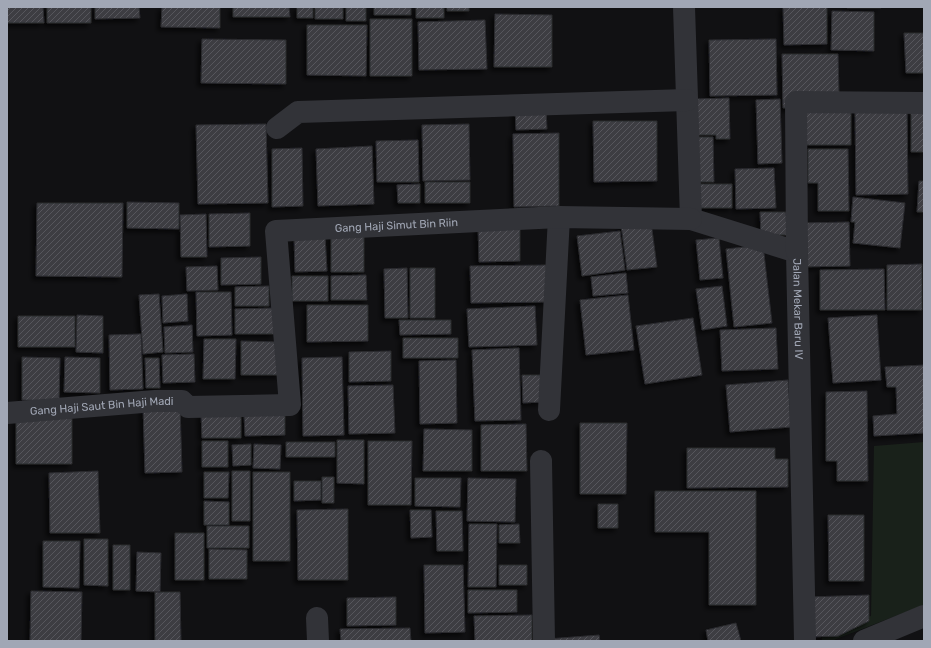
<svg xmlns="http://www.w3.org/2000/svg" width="931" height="648" font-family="Rubik,sans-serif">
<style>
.green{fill:#19211a}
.building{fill:url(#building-hatch);stroke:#2b2b2f;filter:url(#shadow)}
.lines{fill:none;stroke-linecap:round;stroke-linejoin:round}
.minor{stroke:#323338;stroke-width:22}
.labels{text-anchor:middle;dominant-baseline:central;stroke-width:3.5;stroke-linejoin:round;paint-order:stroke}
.street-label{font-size:11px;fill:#a1a7b5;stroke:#0c0c0e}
</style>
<defs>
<pattern id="building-hatch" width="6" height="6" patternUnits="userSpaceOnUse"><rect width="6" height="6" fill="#3d3e43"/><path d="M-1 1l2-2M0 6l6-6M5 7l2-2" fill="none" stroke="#56575c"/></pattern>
<filter id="shadow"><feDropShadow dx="-3.5" dy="3.5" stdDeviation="2" flood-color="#0009"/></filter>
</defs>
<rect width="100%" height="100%" fill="#111113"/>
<path class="green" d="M924,442V605L831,641H822L820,624L871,616L874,446Z"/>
<path class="building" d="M7,7H43L44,23H7Z
M47,7H91V23H47Z
M95,7H139L140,18L95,19Z
M162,7H220V28L161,27Z
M233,7H289L290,17H233Z
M297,7H313V18H297Z
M315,7H343V19H315Z
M346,7H366V21H346Z
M374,7H411V15H374Z
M416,7H444V18H416Z
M447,7H469V11H447Z
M783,7H827V44L784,45Z
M847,7H881V8H847Z
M832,11L874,12V51L831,50Z
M495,14L552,15V67H494Z
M370,19H412V76H370Z
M485,20L487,69L419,70L418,22Z
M307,25H367L366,76L307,75Z
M904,33H924V73H906Z
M202,39L286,40V84L201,83Z
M776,39L777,95L710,96L709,40Z
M782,54H838L839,93L794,108H783Z
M729,98L730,139H716V135H696L695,99Z
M780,99L782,163L758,164L756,100Z
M799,105L851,106V145H799Z
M546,107L547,129L516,130L515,108Z
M907,109L908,194L856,195L855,110Z
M911,111H924V152H911Z
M593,121H657V181L594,182Z
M266,124L268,203L198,204L196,125Z
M469,124L470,180L423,181L422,125Z
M559,133V206L514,207L513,134Z
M694,137H713L714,182H695Z
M418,140L419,182H377L376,141Z
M372,146L374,204L318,206L316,149Z
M302,148L303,206L272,207V149Z
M808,149H848L849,211H818V183H808Z
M774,168L776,208L736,209L735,169Z
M919,181H924V212H917Z
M425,182H470V203H425Z
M420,184V203H398L397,185Z
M696,184H732V208H696Z
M853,197L905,203L900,248L853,243L855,222H851Z
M127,202L179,203V229L127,228Z
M37,203H123L122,277L36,276Z
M760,212H786L787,235H761Z
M250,213V246L209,247V214Z
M206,214L207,257H181L180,215Z
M651,222L657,267L627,270L621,225Z
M849,222L850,266L800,267V223Z
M520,225V261L479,262L478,226Z
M620,231L625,270L582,276L577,236Z
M331,233H364V272H331Z
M294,235H325L327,271L295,272Z
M719,238L723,278L700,280L696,240Z
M763,245L772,323L734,327L726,249Z
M261,257V284L221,285V258Z
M922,264V310H887V265Z
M547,265V302L471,303L470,266Z
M217,266L218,290L187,291L186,267Z
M407,268L408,318H385L384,269Z
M410,268H435V318H410Z
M884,269L885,310H820V270Z
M626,273L628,293L593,296L591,277Z
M366,275L367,300H331V276Z
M292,276H328V301H292Z
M269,286V306H235V287Z
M722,286L727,326L702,330L696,289Z
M196,292H231L232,335L197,336Z
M159,294L163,352L143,354L139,295Z
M187,294L188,321L163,323L162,296Z
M628,295L634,350L586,355L580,300Z
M307,305H368V341L307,342Z
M535,306L537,345L469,347L467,309Z
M274,308V334H235V309Z
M77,315L103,316V353L76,352Z
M877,315L881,380L833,383L828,318Z
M18,316H75V347H18Z
M693,318L702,375L645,384L636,326Z
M399,320H451V334L400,335Z
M192,325L193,352L165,353L164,327Z
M776,328L778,369L722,371L720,330Z
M141,334L143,389L110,390L109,335Z
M403,338H458V358H403Z
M204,339H236L235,379H203Z
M241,341L279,342L281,375H241Z
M519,348L521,420L475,421L472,350Z
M391,351V381L349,382V352Z
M194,354L195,382L163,383L162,355Z
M22,357L60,358L59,401L22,400Z
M65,357L100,358V393L64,392Z
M342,357L344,435L303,436L302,358Z
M145,358H159L160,388H146Z
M456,360L457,423L420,424L419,361Z
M924,365V433L874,436L873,416L897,414L896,387H887L885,367Z
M522,375H541L542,402L523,403Z
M788,380L791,427L730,432L726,385Z
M393,385L395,433L349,434L348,386Z
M867,391L868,481H837V461H826V392Z
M180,404L182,472L145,473L143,405Z
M241,412V438H202L201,413Z
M285,413V435L245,436L244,414Z
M72,417V464H16V419Z
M580,423H627L626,494H580Z
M526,424L527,471H481V425Z
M424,429L472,430V471H423Z
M337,440H364V484L337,483Z
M202,441H228V467H202Z
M368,441H412L411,505H368Z
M286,442H335V457H286Z
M251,444V465L233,466L232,445Z
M254,444L281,445L280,469L253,468Z
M687,448H775V459H788V487L687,488Z
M98,471L100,533H50L49,473Z
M232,471H250V521H232Z
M204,472H229L228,498H204Z
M253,472H290V561H253Z
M322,477H334V503H322Z
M415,478H461L460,507L415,506Z
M468,478L516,479L515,522L467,521Z
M294,481H321V500L294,501Z
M655,491H756V605H709V532H655Z
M204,501L229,502V525H204Z
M598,504H618V528H598Z
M348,509V580H298L297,510Z
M410,510H431L432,537L411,538Z
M436,511H462L463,551H437Z
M828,515H864V581H829Z
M469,524H497L496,587H468Z
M519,524L520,543H499V525Z
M207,526H249V548H207Z
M175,533H204V580H175Z
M84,539H108V586L84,585Z
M43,541H80L79,588L43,587Z
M113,545H130V590H113Z
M209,549L247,550V579H209Z
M137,552L161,553L160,592L136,591Z
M424,565H463L465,632L425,633Z
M499,565H527V585H499Z
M468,590H517V612L468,613Z
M31,591L82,592L81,641H30Z
M155,592H180L181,641H155Z
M869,595V621L838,636L809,637L808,597Z
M396,597V625L347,626V598Z
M532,615V641H475L474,616Z
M736,623L741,641H708L706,630Z
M410,628L411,641H341L340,629Z
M599,635L600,641H547V639Z"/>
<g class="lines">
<g class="minor">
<path id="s1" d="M684,7L691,219L797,252L805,641"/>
<path d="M277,128L298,112L687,100"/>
<path d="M797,252L796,102L924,103"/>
<path d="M549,410L559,217"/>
<path id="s2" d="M7,413L155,401H182L188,407L290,405L276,231L559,217L691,219"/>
<path d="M541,461L544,641"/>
<path d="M317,618L318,641"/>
<path d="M864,641L924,616"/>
</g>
</g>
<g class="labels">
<g class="street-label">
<text stroke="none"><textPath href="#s2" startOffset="581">Gang Haji Simut Bin Riin</textPath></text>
<text stroke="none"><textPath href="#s1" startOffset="380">Jalan Mekar Baru IV</textPath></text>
<text stroke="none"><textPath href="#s2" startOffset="95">Gang Haji Saut Bin Haji Madi</textPath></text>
</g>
</g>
<rect width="931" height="648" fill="none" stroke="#a1a7b5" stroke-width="16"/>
</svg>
